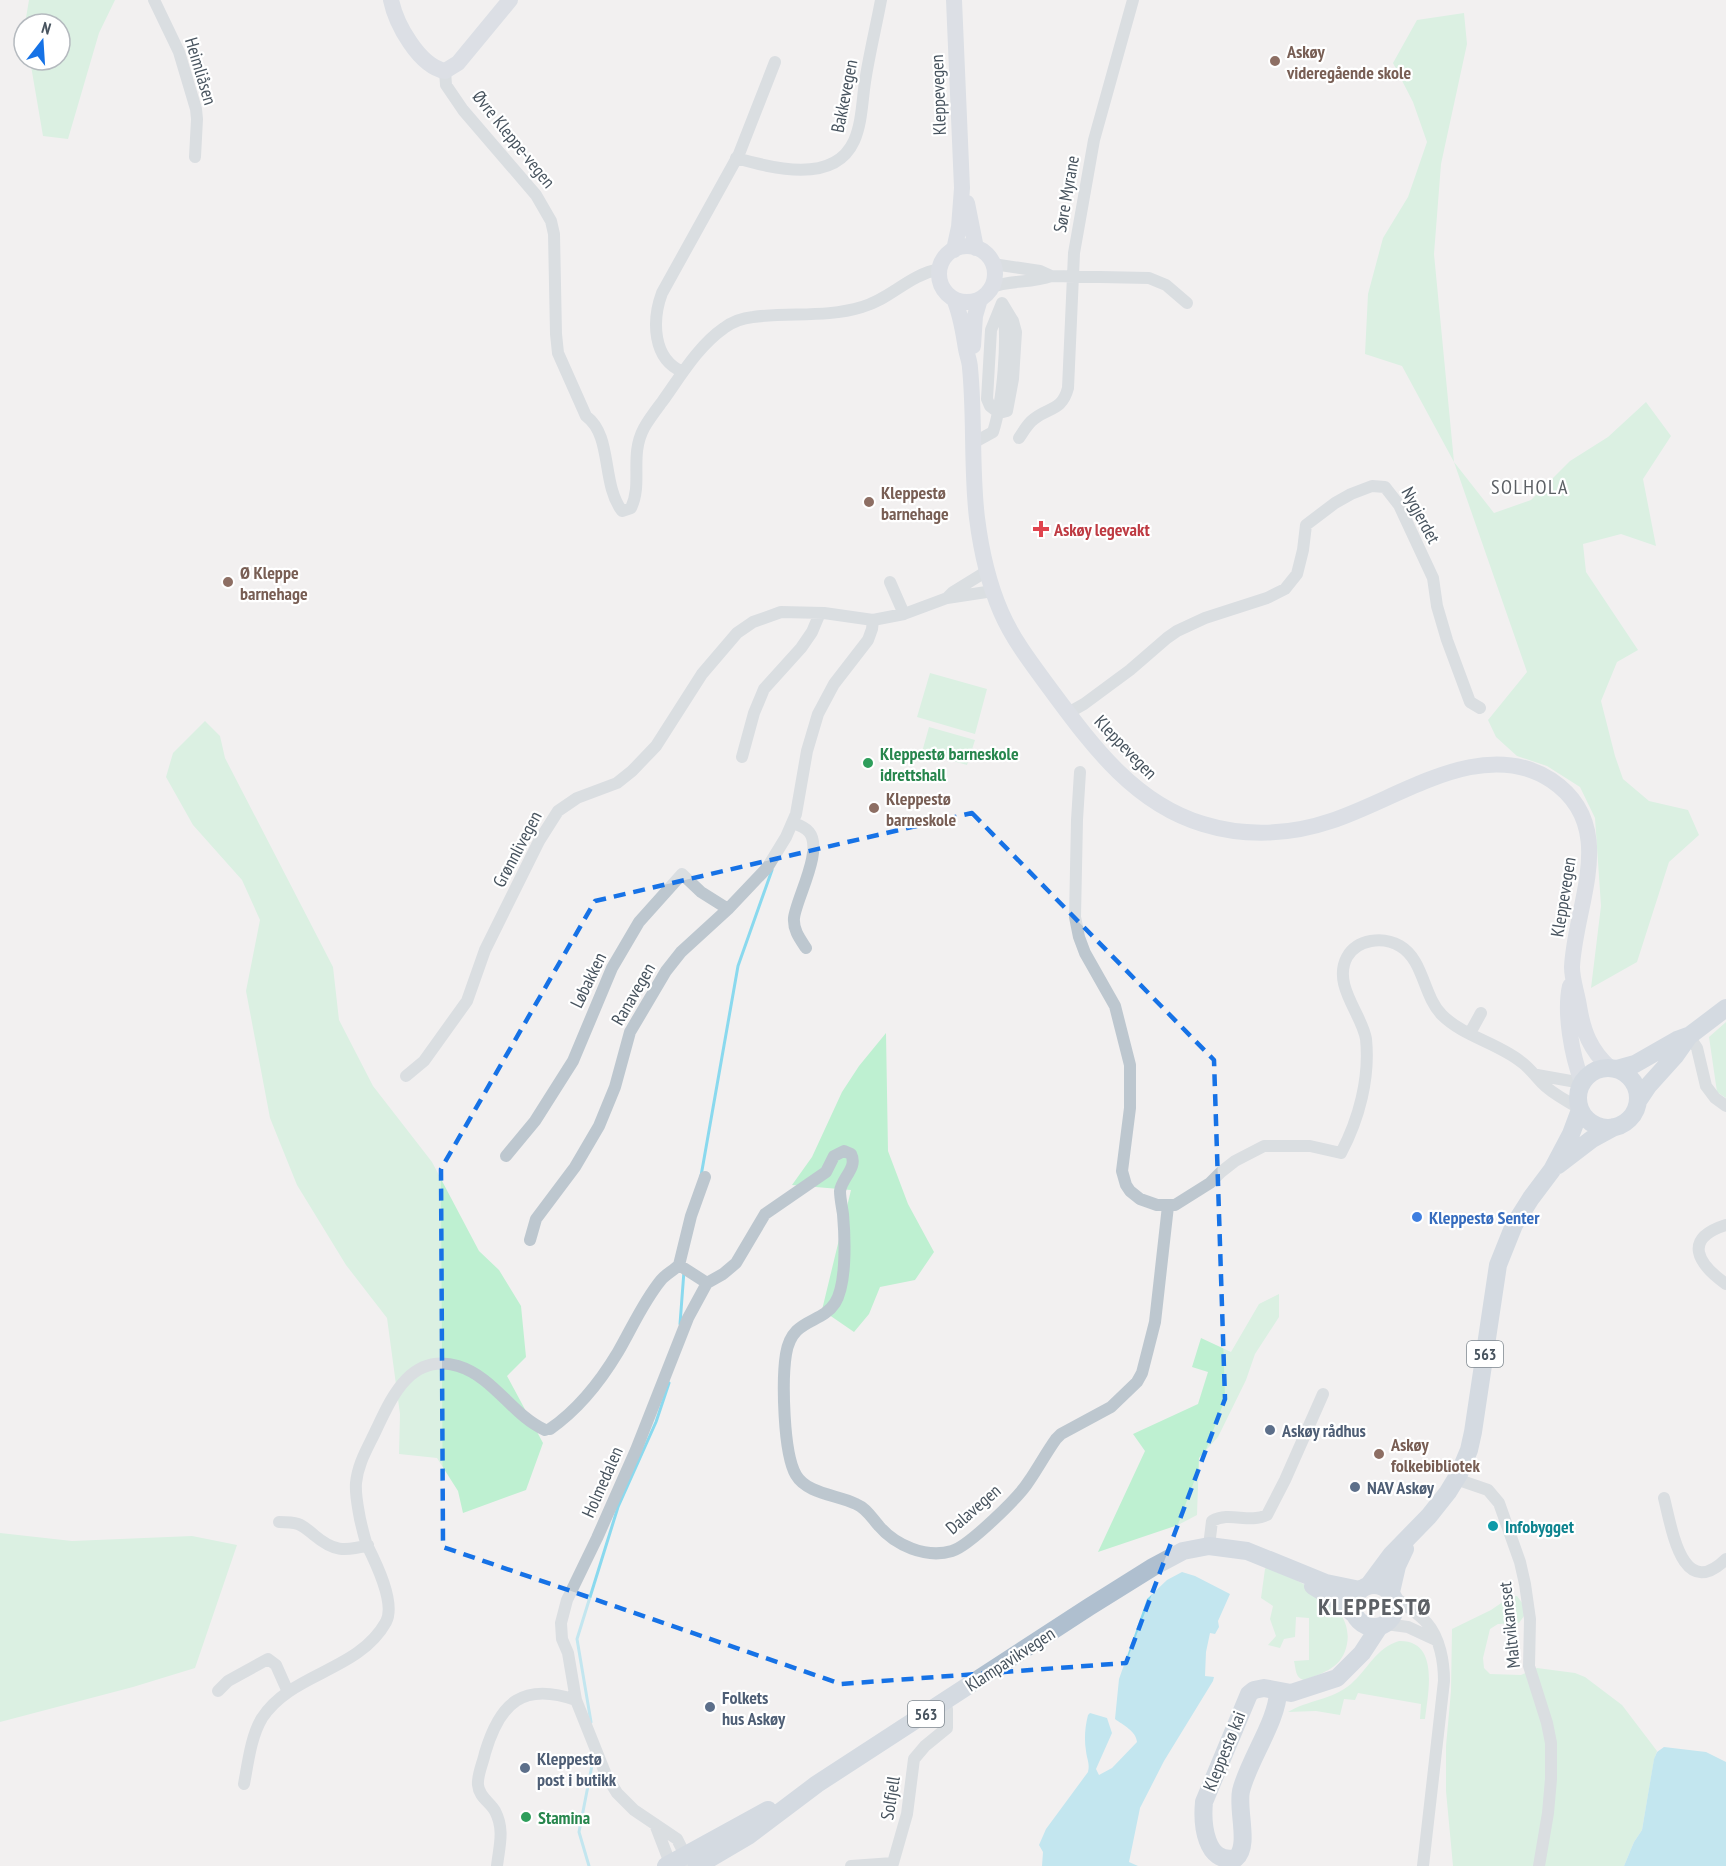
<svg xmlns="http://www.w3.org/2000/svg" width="1726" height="1866" font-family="'PT Sans Narrow',sans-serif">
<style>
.green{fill:#bef0d1}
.water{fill:#8ad9ee}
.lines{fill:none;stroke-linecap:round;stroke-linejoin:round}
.stream{stroke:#8ad9ee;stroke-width:3}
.street{stroke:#bdc7cf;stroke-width:12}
.secondary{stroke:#c0cbd7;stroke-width:16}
.primary{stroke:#afbfcf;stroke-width:18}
.marked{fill:none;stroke:#1672e6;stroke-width:4.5;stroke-dasharray:12 8;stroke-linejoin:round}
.education-dot{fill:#8d6e63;stroke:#fff;stroke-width:2}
.health-dot{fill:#e0444e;stroke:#fff;stroke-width:2}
.leisure-dot{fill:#2e9e5b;stroke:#fff;stroke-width:2}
.shop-dot{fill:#3f7fe0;stroke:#fff;stroke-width:2}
.service-dot{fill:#5c6f8a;stroke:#fff;stroke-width:2}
.culture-dot{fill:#0f9aa8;stroke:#fff;stroke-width:2}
.labels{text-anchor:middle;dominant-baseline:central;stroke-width:4.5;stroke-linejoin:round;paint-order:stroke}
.shield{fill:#fff;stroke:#7e878e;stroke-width:1.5}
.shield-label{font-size:16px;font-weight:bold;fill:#47535e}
.education-label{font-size:18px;font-weight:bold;fill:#785e54;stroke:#fff;text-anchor:start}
.street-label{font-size:18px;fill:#47535e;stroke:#fff}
.health-label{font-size:18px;font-weight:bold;fill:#be3a42;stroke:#fff;text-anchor:start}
.leisure-label{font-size:18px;font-weight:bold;fill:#27864d;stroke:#fff;text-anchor:start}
.shop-label{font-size:18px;font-weight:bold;fill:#366cbe;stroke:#fff;text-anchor:start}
.service-label{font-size:18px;font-weight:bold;fill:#4e5e75;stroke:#fff;text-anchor:start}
.culture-label{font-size:18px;font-weight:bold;fill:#0d838f;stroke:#fff;text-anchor:start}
.neighbourhood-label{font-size:20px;letter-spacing:1.5px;fill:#5c6065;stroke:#fff}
.district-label{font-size:24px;font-weight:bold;letter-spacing:1.5px;fill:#5c6065;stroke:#fff}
</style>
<rect width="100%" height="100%" fill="#f2f0f0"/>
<path class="green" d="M29,0H115L99,33L68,139L43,136L30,60H60V24H25Z
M1464,13L1467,44L1441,164L1434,254L1454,462L1494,513L1531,500L1570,461L1608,437L1646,402L1671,436L1643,479L1656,546L1621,534L1583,544L1586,572L1638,650L1617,662L1601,701L1615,756L1623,779L1649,801L1688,810L1699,835L1669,862L1637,962L1591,988L1601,906L1595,818L1580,787L1547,766L1517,756L1496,737L1488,720L1527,672L1454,462L1402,366L1365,354L1368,294L1383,238L1408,197L1427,142L1413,102L1393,63L1417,20Z
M930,673L987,689L975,734L917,717Z
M205,721L220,736L225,758L333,967L339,1020L373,1086L432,1162L479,1251L499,1270L521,1306L526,1357L507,1376L543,1443L526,1490L463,1513L458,1491L437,1458L399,1454L400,1414L387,1318L346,1265L297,1185L270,1118L246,991L260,920L242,880L193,825L166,777L173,753Z
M929,727L975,740L967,765L922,752Z
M1726,1022V1098L1717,1092L1709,1037Z
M886,1033L888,1151L908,1204L934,1252L915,1280L880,1287L869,1314L854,1332L822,1310L851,1190L792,1185L812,1157L842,1092L859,1066Z
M1279,1294V1317L1255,1354L1246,1380L1218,1437L1199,1458L1197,1515L1178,1525L1098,1552L1145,1451L1133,1434L1198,1404L1208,1372L1192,1367L1201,1338L1231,1352L1259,1304Z
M0,1533L72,1541L192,1536L237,1545L195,1668L133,1687L0,1722Z
M1267,1566C1297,1581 1355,1602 1347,1644C1343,1667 1324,1673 1304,1680C1295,1678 1296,1669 1294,1661L1309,1660V1618L1296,1617L1295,1637L1284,1639L1280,1648L1268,1645L1276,1636L1270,1619L1273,1606L1261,1598L1265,1569Z
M1517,1596L1523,1604L1524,1616L1519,1623L1498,1624L1490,1629L1483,1658L1484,1668L1490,1674L1521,1675L1537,1668L1575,1673L1585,1677L1622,1705L1657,1751L1654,1760L1642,1830L1634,1842L1624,1866H1453L1446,1791V1746L1451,1691L1452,1629L1491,1610L1510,1597Z
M1399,1641C1440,1640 1428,1693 1425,1719H1420L1421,1704L1358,1693L1355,1700L1344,1699L1340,1715L1316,1711L1288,1712C1308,1700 1332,1700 1351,1684C1368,1669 1376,1648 1399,1641Z"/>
<path class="water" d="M1182,1572L1195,1576L1230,1594L1218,1621L1219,1627L1215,1634L1210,1633L1206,1652L1205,1676L1214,1677L1213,1681L1164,1761L1140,1808L1129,1862L1138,1866H1042L1043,1852L1039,1845L1046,1829L1088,1772C1090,1763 1087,1760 1086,1751C1084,1739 1085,1727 1088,1715L1090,1713L1107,1718L1112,1733L1096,1769L1099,1775L1112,1768L1137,1742C1136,1731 1123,1725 1115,1719L1119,1679L1147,1599L1167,1580Z
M1664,1747L1706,1752L1726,1762V1866H1624L1634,1842L1642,1830L1654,1759L1657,1752Z"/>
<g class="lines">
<path class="stream" d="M701,1176L738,966L772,870
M680,1324L684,1271
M591,1722L577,1639L618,1507L656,1422L669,1383
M589,1866L579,1832L594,1755"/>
<path class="street" d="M154,0L179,52L196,109L197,119L195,157
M445,71L446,85L463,110L536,195L551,221L554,234L556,334L558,353L586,416C613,436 601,483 622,511L631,508C643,483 629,456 644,428C649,419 656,410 662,402C680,377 698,346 724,328C732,322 743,318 753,317C790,312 826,318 862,307C891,299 908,275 940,269
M736,158C772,168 834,185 854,141C862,123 862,102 865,82C869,55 876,27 881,0
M993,264L1040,271L1051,276
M991,287C1011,280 1032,283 1051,276L1149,278L1166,285L1187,303
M1002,303L1013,321L1016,332L1013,379L1007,411L999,413L990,406L987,399L991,330Z
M683,372C652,359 652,320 662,293L739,154L775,62
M1019,438C1024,431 1027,424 1034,419C1049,407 1062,411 1068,388L1074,253L1094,140L1133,0
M973,443L993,432C1003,401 1008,340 1003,308
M890,582L904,614
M947,598L953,592L987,571
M1068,713L1084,704L1130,670L1167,638L1177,631L1205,618L1267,598L1285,589L1297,574L1303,550L1306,525L1335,503L1351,494L1372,486L1385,487L1399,505L1433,578L1437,606L1447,640L1470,702L1480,708
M742,757L754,713L764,689L801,648L812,632L820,613
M1080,772L1077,820L1075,917L1079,937L1085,953L1115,1006L1130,1065V1108L1122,1171L1126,1185L1130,1191L1140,1199L1157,1205H1175L1210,1183L1221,1172L1235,1161L1264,1146H1310L1341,1153C1359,1119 1370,1078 1366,1039C1362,1014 1332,985 1347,957C1357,939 1383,936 1400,946C1424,960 1423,996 1442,1015C1463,1036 1497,1043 1520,1061C1529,1067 1535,1076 1542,1083C1552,1094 1568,1101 1580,1109
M793,823C799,825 805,827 809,832C824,850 796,899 794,918C793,930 800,939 806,948
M1470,1033L1481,1013
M1689,1036L1697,1048L1706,1086L1715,1098L1726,1106
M1537,1075L1582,1083
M406,1076L424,1061L467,1001L485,950L539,841L558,811L577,798L617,783L632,771L656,746L702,674L737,633L753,622L781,612L824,613L873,620L904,614L947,598L993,591
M506,1156L535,1121L573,1061L612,968L639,922L682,874L701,892L728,909
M1726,1225C1682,1239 1698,1264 1726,1284
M530,1240L536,1219L575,1167L599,1126L615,1087L630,1032L666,971L681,952L728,909L767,868L786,837L796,814L807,751L818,714L834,684L868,640L872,629L873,620
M679,1265L691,1216L705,1177
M707,1283L723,1274L736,1263L765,1214L826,1172L834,1156L844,1151L851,1154C858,1168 842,1177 840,1191C840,1198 842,1207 843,1214C845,1237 847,1284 835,1303C821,1325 792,1317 786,1354C782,1379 783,1453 796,1475C807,1494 838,1495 856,1504C866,1508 871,1517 879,1526C895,1545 926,1559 952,1551C969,1546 1019,1497 1029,1481C1038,1468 1046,1453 1056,1439L1061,1434L1111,1407L1137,1382L1142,1373L1155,1322L1168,1206
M550,1429C579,1409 600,1382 618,1352C632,1328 643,1302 661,1280C666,1274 673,1271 679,1265L707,1283L688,1318L636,1450L597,1538L567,1600L561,1623L562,1639L568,1653L576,1700L606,1775L617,1793L634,1810L677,1839L685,1855V1866
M1456,1479L1488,1490L1499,1503L1520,1562L1525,1584L1530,1619L1529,1666L1547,1723L1551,1743V1779L1548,1813L1539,1866
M1664,1498C1672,1529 1682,1602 1726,1559
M279,1522C285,1522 292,1522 298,1524C304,1526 309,1531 314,1535C333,1551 344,1552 368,1545
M1209,1546L1212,1521C1230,1511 1249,1524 1267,1515L1285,1480L1323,1394
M1394,1596C1404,1605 1418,1613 1427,1623C1440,1638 1444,1662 1444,1681L1423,1866
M1386,1624L1408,1627L1436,1640
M218,1691L228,1681L268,1659L276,1665L288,1692
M244,1784C248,1763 251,1736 262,1718C292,1672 358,1672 386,1622C396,1603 376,1563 367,1545C364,1537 362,1527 360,1519C358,1507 355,1495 356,1483C358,1462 369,1446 377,1428C393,1394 412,1353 458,1366C494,1377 512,1415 545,1430
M655,1824L670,1863L675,1866
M497,1866C499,1847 505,1830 495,1811C490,1802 479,1797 478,1785C477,1775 483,1763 485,1753C500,1702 523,1682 576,1700
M851,1866L893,1863L907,1814L914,1759L925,1746L947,1728V1709"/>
<path class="secondary" d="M391,0C396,24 419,66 445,71L458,63L510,0
M967,203L976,248
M939 274a28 28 0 1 1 56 0a28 28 0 1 1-56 0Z
M954,250L959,227L962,188L954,0
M954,299C961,315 963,331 966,349C967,355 970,362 970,368C975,418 971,468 977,518C981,550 988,582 1001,612C1014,642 1035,668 1054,694C1094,748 1136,804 1203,824C1245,837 1290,835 1331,821C1399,799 1482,735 1551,780C1620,826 1575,903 1572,967C1572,980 1577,993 1579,1006C1583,1031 1590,1050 1610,1068
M973,346L975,316L980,299
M1570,986C1564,1013 1572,1056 1582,1082"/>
<path class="primary" d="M1578 1098a30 30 0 1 1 60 0a30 30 0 1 1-60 0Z
M1617,1069L1635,1064L1677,1040L1688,1036
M1638,1101L1648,1086L1675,1056L1689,1036L1726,1008
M1558,1165L1592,1139L1614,1127
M1353 1606a21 21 0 1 1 42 0a21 21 0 1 1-42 0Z
M1313,1586L1341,1603L1355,1615
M1368,1586L1391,1555L1429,1516L1448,1492L1459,1474L1469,1450L1473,1432L1498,1265L1514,1225L1531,1198L1552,1170L1571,1134L1580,1110
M1391,1592L1397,1566L1405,1549
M1278,1691C1278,1720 1248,1761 1241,1791C1237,1810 1250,1846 1236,1858C1205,1865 1202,1823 1204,1802L1249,1694L1254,1690L1264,1688L1291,1693L1337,1678L1362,1653L1379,1627
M666,1866L768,1810
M697,1866L748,1836L817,1784L1089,1607L1153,1567L1183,1551L1209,1546L1247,1551L1326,1583L1360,1590"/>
</g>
<path d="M0 0H1726V1866H0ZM972,813L1214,1060L1225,1399L1126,1663L841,1684L443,1547L441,1169L595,901Z" fill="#f2f0f0" fill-opacity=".55" fill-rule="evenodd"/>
<path class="marked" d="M972,813L1214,1060L1225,1399L1126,1663L841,1684L443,1547L441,1169L595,901Z"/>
<g class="education-dot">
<circle cx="1275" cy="61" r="6"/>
<circle cx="869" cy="502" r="6"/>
<circle cx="228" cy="582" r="6"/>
<circle cx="874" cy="808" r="6"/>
<circle cx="1379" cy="1454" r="6"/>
</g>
<path class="health-dot" d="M1038 520h6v6h6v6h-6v6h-6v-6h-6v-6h6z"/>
<g class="leisure-dot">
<circle cx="868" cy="763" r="6"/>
<circle cx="526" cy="1817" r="6"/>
</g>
<circle class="shop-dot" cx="1417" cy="1217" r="6"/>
<g class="service-dot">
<circle cx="1270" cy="1430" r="6"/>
<circle cx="1355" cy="1487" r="6"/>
<circle cx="710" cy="1707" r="6"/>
<circle cx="525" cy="1768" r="6"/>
</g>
<circle class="culture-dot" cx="1493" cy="1526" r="6"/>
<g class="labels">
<g class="shield">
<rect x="1467" y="1341" width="36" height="26" rx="4.5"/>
<rect x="908" y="1701" width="36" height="26" rx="4.5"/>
</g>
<g class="shield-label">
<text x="1485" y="1354">563</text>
<text x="926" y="1714">563</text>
</g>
<g class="education-label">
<text x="1287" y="51">Askøy<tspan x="1287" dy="21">videregående skole</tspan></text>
<text x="881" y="492">Kleppestø<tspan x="881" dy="21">barnehage</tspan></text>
<text x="240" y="572">Ø Kleppe<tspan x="240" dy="21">barnehage</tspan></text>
<text x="886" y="798">Kleppestø<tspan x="886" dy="21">barneskole</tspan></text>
<text x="1391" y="1444">Askøy<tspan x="1391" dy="21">folkebibliotek</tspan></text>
</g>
<g class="street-label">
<text transform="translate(201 71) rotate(73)">Heimliåsen</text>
<text transform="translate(938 95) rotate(-92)">Kleppevegen</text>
<text transform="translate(844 96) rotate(-79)">Bakkevegen</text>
<text transform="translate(514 139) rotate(51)">Øvre Kleppe-vegen</text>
<text transform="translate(1066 194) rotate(-80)">Søre Myrane</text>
<text transform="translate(1421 515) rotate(62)">Nygjerdet</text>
<text transform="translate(1126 747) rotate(46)">Kleppevegen</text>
<text transform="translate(517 849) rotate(-62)">Grønnlivegen</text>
<text transform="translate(1563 897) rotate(-81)">Kleppevegen</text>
<text transform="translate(588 980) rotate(-64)">Løbakken</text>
<text transform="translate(633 994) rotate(-60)">Ranavegen</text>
<text transform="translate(602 1482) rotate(-66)">Holmedalen</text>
<text transform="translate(973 1509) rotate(-41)">Dalavegen</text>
<text transform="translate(1509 1625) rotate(-96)">Maltvikaneset</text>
<text transform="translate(1010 1659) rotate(-33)">Klampavikvegen</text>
<text transform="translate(1224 1751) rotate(-68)">Kleppestø kai</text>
<text transform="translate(890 1798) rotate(-81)">Solfjell</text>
</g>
<g class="health-label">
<text x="1054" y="529">Askøy legevakt</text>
</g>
<g class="leisure-label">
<text x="880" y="753">Kleppestø barneskole<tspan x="880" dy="21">idrettshall</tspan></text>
<text x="538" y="1817">Stamina</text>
</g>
<g class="shop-label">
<text x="1429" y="1217">Kleppestø Senter</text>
</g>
<g class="service-label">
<text x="1282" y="1430">Askøy rådhus</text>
<text x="1367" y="1487">NAV Askøy</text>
<text x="722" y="1697">Folkets<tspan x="722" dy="21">hus Askøy</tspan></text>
<text x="537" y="1758">Kleppestø<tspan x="537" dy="21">post i butikk</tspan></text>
</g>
<g class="culture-label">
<text x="1505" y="1526">Infobygget</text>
</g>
<g class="neighbourhood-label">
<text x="1530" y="487">SOLHOLA</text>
</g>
<g class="district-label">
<text x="1375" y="1606">KLEPPESTØ</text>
</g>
</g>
<g transform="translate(42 42) rotate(17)"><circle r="28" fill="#ffffff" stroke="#b5babf" stroke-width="1.5"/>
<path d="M0-4.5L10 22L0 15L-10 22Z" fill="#1672e6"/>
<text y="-9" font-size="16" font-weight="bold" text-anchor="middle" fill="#47535e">N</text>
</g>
</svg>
